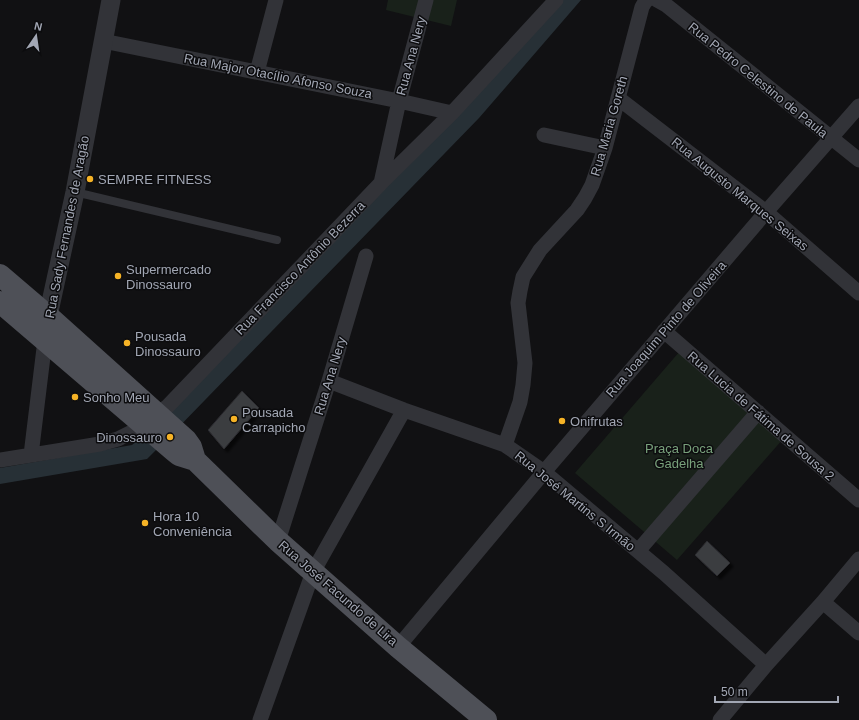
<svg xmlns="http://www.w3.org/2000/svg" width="859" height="720" font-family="Helvetica,sans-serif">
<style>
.green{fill:#19211a}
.water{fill:#273036}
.building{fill:#3b3c40;stroke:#2b2b2f;filter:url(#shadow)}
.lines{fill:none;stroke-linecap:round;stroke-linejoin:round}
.service{stroke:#323338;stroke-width:8}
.minor{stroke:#323338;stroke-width:15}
.tertiary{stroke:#323338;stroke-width:19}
.primary{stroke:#4e5057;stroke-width:22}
.poi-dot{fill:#f6b326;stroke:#0c0c0e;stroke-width:1.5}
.labels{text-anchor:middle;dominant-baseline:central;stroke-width:3;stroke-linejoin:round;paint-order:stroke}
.street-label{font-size:13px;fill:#a2a7b4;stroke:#0c0c0e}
.poi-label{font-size:13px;fill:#a2a7b4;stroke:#0c0c0e;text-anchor:start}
.park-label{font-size:13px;fill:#78a07b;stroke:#0c0c0e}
</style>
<defs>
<filter id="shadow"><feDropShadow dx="3.5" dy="3.5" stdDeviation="1" flood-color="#0009"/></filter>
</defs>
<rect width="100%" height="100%" fill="#111113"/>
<path class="green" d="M388,0H457L451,26L386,10Z
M680,351L783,439L677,560L575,473Z"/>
<path class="water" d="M563,0H581L479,118L171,435L147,459L0,484V468L132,445L154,425L456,114Z"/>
<path class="building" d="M242,391L259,408L224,449L208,430Z
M707,541L730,563L717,576L695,555Z"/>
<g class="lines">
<path class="service" d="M75,192L277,240"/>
<path class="minor" d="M657,0L666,5L859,160
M103,41L399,101L452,113
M257,72L276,0
M618,98L766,212L859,293
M544,135L605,148
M381,183L399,101L426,0
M664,331L859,500
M329,381L404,410L505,445L544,472L664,573L766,665
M505,445L520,402L523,385L525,363L518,303L520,291L523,277L540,250L577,210L585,198L592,185L605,148L642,7L645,2L647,0
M31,455L45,340
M0,460L100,444L118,439L132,432L168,406L381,183L452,113L556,0
M278,541L329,381L366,256
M638,551L758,412
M823,602L859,633
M398,647L544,472L766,212L859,106
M260,720L313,572L404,410
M720,720L766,665L823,602L859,559"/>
<path class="tertiary" d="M47,328L48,316L75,192L111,0"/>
<path class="primary" d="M0,275L48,316L186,440L191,447L195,460
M0,302L174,451L179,455L195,460L278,541L398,647L486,720"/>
</g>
<g class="poi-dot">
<circle cx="90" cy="179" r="4"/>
<circle cx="118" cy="276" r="4"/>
<circle cx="127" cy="343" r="4"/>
<circle cx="75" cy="397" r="4"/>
<circle cx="234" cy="419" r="4"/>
<circle cx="562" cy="421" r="4"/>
<circle cx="170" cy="437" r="4"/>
<circle cx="145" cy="523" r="4"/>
</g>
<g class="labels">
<g class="street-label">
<text transform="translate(411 56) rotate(-75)">Rua Ana Nery</text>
<text transform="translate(278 76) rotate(11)">Rua Major Otacílio Afonso Souza</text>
<text transform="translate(758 80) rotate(39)">Rua Pedro Celestino de Paula</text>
<text transform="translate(609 126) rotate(-74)">Rua Maria Goreth</text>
<text transform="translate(740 194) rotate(39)">Rua Augusto Marques Seixas</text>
<text transform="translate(67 227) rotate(-79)">Rua Sady Fernandes de Aragão</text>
<text transform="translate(300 268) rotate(-46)">Rua Francisco Antônio Bezerra</text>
<text transform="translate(666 329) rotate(-49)">Rua Joaquim Pinto de Oliveira</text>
<text transform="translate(330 376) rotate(-73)">Rua Ana Nery</text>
<text transform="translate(761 416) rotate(41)">Rua Lucia de Fátima de Sousa 2</text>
<text transform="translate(575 501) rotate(39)">Rua José Martins S Irmão</text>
<text transform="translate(338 593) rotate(41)">Rua José Facundo de Lira</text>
</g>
<g class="poi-label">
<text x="98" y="179">SEMPRE FITNESS</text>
<text x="126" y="269">Supermercado<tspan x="126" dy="15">Dinossauro</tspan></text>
<text x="135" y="336">Pousada<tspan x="135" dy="15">Dinossauro</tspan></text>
<text x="83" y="397">Sonho Meu</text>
<text x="242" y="412">Pousada<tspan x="242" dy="15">Carrapicho</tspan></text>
<text x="570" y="421">Onifrutas</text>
<text x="162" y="437" text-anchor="end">Dinossauro</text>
<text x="153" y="516">Hora 10<tspan x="153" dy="15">Conveniência</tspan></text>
</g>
<g class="park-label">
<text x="679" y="448">Praça Doca<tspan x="679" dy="15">Gadelha</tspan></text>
</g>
</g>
<g transform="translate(36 36) rotate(13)" stroke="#0c0c0e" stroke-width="3" paint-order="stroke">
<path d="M0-3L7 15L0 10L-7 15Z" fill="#a2a7b4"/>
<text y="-6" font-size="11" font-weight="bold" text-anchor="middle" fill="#a2a7b4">N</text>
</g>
<path d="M715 696v6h123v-6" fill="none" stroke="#a2a7b4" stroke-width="2"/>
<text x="721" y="696" font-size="12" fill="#a2a7b4" stroke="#0c0c0e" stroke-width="3" paint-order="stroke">50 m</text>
</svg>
